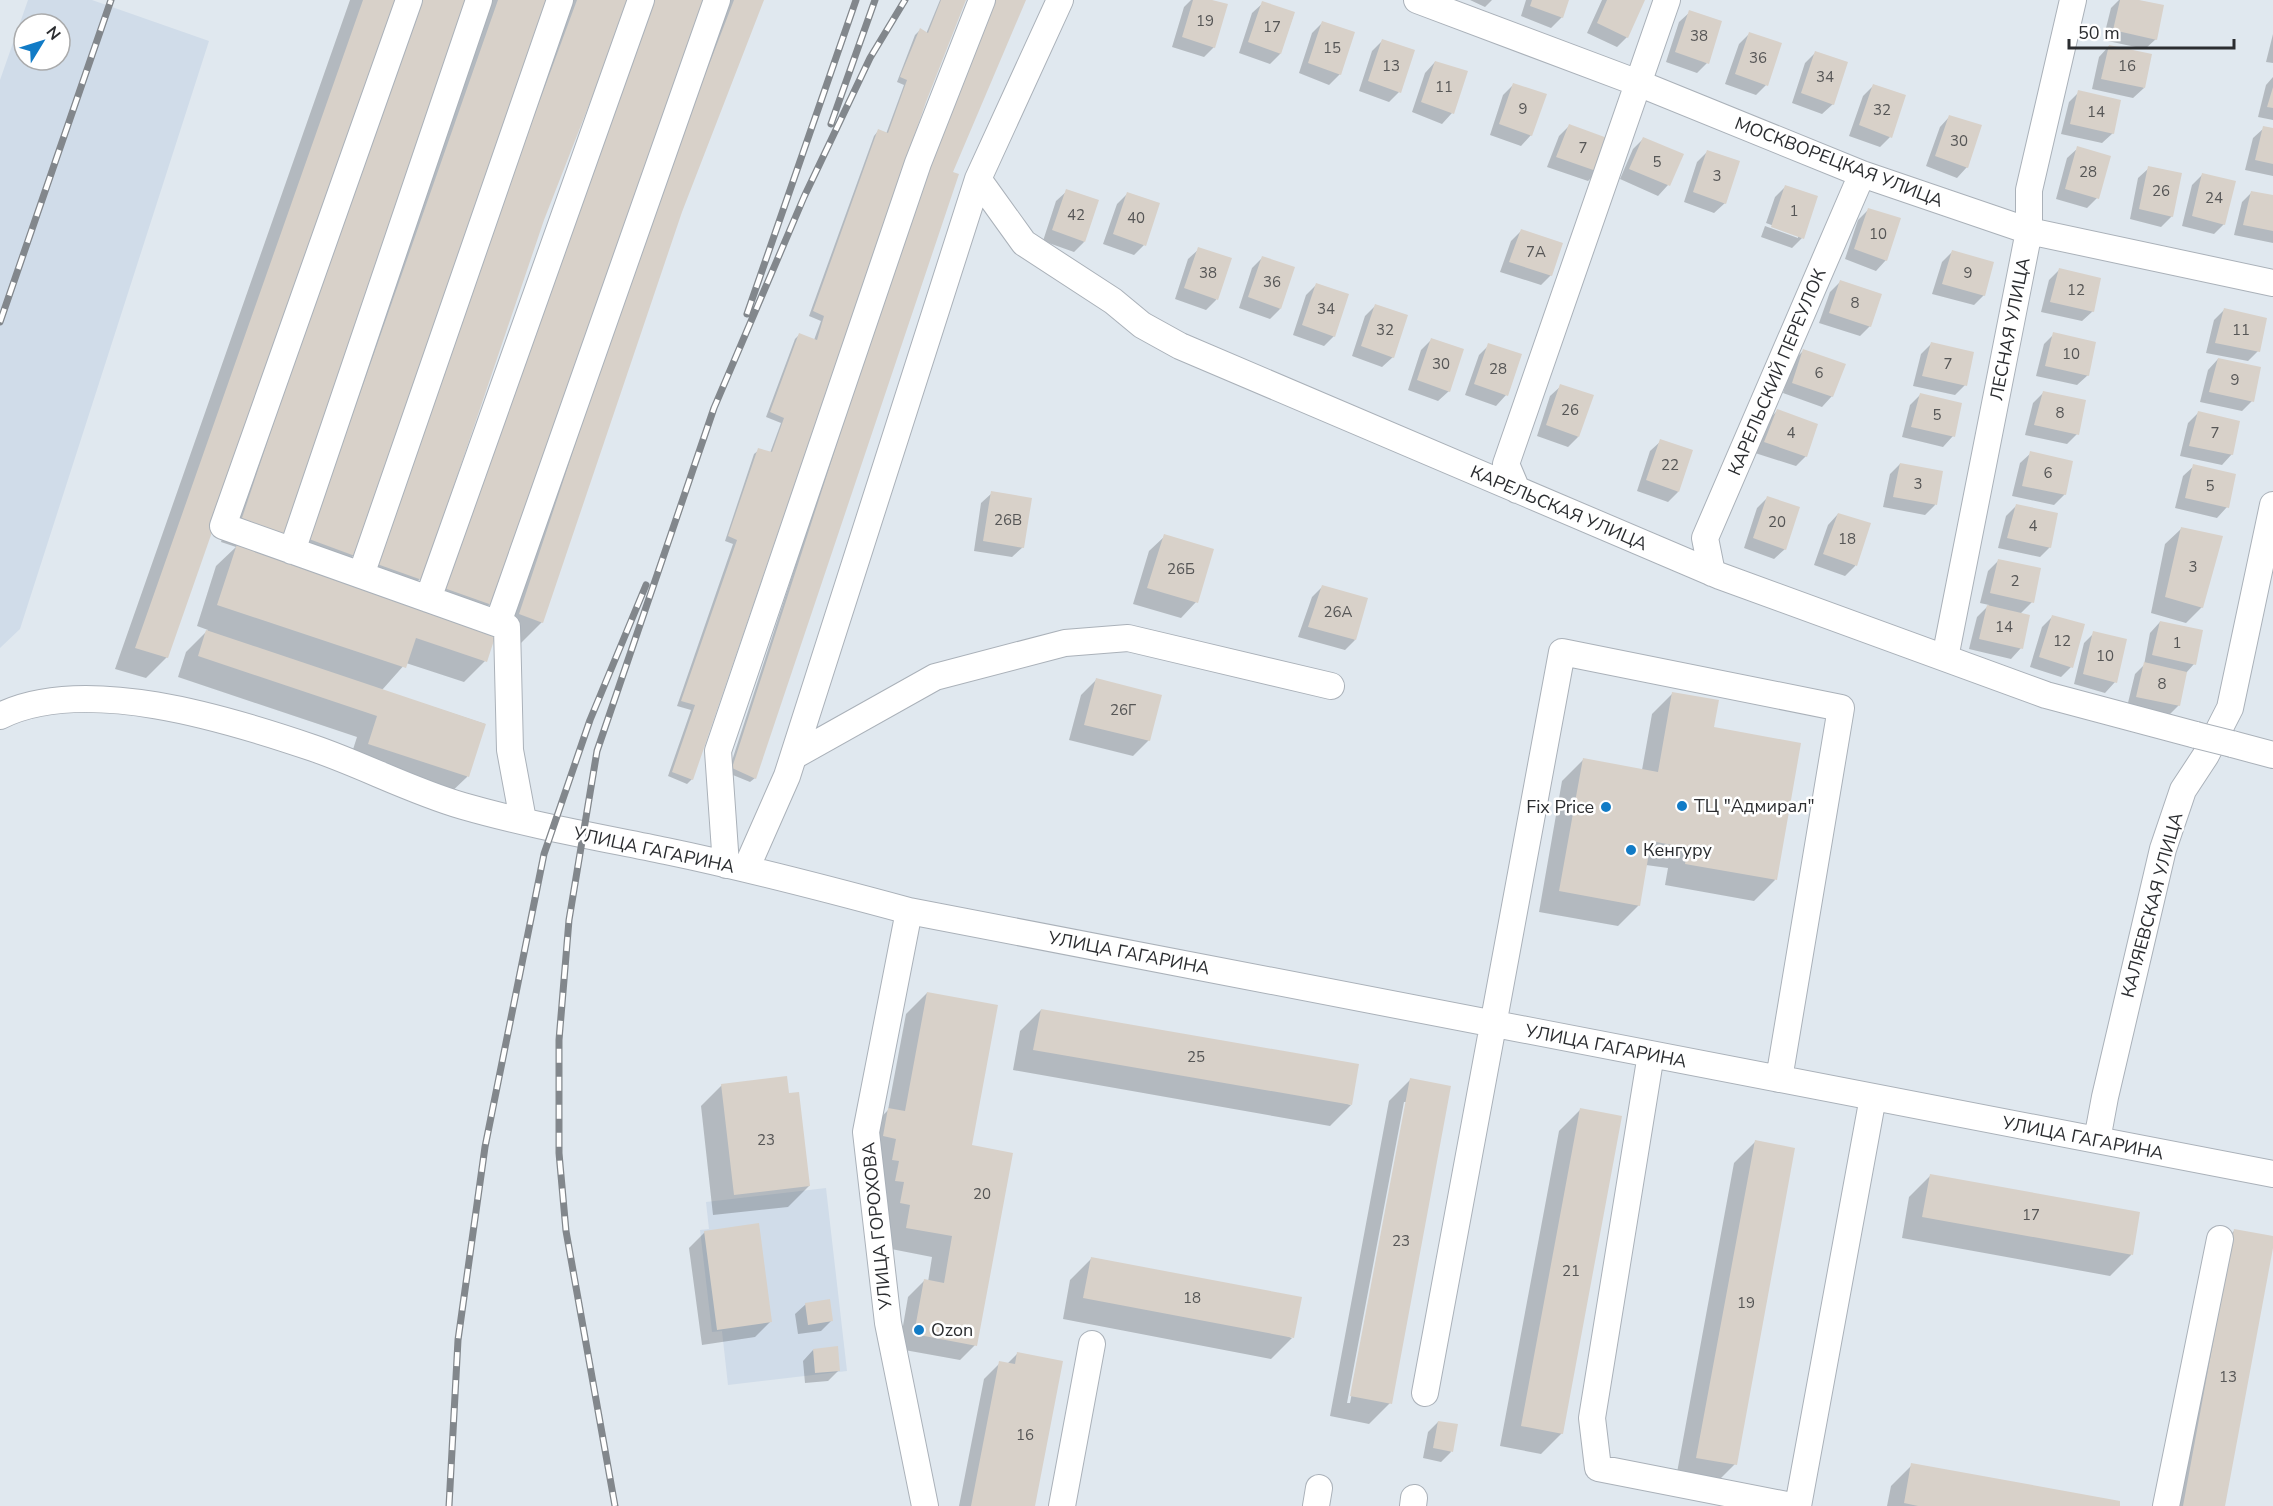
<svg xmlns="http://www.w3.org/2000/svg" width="2273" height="1506" font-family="'Nunito Sans',sans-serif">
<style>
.built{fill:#d0dce9;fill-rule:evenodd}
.shadow{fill:#0003;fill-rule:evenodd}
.building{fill:#d8d1c9}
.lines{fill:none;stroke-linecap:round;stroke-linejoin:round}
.minor-casing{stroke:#aab1b9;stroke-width:28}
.minor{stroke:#fff;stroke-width:26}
.rail-casing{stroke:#82878c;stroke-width:7}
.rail{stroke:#fff;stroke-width:4.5;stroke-dasharray:14;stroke-linecap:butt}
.minor-bridge-casing{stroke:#aab1b9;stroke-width:28;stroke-linecap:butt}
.minor-bridge{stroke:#fff;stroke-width:26}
.poi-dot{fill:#117bc6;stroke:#fff;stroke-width:2}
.labels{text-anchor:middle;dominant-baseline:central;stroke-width:5;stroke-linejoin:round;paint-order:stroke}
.number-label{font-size:15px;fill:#565656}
.street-label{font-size:18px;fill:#2b2d30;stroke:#fff}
.poi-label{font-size:18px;fill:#2b2d30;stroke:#fff;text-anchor:start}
</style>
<rect width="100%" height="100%" fill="#e0e8ef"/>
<path class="built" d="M28,0H92L209,41L20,629L0,648V80ZM24,24H60V60H24Z
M826,1188L847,1371L728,1385L722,1331L712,1332L700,1230L709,1229L706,1202Z"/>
<path class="shadow" d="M350,0H397L167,657L146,678L115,669Z
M402,0H546L354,555L331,577L357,585L564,0H629L543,219L420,579L399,600L424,608L702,0L490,604L471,624L485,661L464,682L406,663L382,690L485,724L467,777L446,797L348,765L357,737L178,677L186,652L208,630L197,626L216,566L236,547L221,542Z
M722,0H763L681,211L542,622L521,643L499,635Z
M940,0H965L924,101L692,779L687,784L668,776L691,710L677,706L733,544L725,541L754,454L759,450L770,453L781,423L766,417L795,339L799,335L814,340L821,321L809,316L874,136L878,131L886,134L904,85L897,82L915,35L920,30L926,34Z
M994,0H1024L951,172L755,778L750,782L728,773L925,166Z
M1191,0H1206L1214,47L1204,57L1172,47L1184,7Z
M1470,0H1492L1485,7Z
M1526,0H1568L1562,17L1551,28L1521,16Z
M1602,0H1643L1627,37L1617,47L1587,33Z
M2119,0H2132L2156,39L2145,49L2103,40L2111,8Z
M1263,3L1294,13L1280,54L1270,64L1239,53L1252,13Z
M1690,12L1707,63L1697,73L1666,62L1679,22Z
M1322,23L1340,74L1329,85L1299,73L1312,33Z
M1749,34L1766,85L1756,95L1725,84L1739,44Z
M2273,34V63L2266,62Z
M1382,41L1399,92L1389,102L1359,91L1372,51Z
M2109,46L2144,88L2133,98L2092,89L2099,57Z
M1815,53L1833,104L1822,114L1792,103L1805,63Z
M1435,62L1452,113L1442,124L1412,112L1425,73Z
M2273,77V120L2258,117L2266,85Z
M1513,85L1531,135L1521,146L1490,135L1503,95Z
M1873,86L1890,137L1880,147L1849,136L1863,96Z
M2079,92L2113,133L2102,143L2061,134L2069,102Z
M1950,116L1967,167L1957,178L1926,166L1940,127Z
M1569,126L1598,171L1588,181L1547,167L1559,136Z
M2264,128L2273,130V176L2245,170L2253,138Z
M1643,139L1682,155L1668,185L1658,196L1620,179L1633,149Z
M2078,148L2097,198L2087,208L2056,199L2067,158Z
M1707,152L1725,203L1714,213L1684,202L1697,162Z
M2149,168L2172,216L2161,227L2130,219L2138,178Z
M2202,175L2224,224L2214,234L2182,226L2192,185Z
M1785,187L1802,238L1792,248L1761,237L1765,226L1798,238V235L1766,223L1775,197Z
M1067,191L1084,242L1074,252L1043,241L1056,201Z
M2252,192L2273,197V243L2234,235L2242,202Z
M1127,194L1144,245L1134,255L1103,244L1117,204Z
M1869,209L1886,260L1876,271L1845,259L1858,220Z
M1521,231L1551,275L1541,285L1500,272L1511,241Z
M1199,249L1230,258L1216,300L1206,310L1175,299L1188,259Z
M1952,252L1984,295L1974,305L1932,294L1942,262Z
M1262,258L1280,309L1270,319L1239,308L1252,268Z
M2059,270L2093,311L2082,321L2041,312L2049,280Z
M1841,281L1870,326L1860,336L1819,323L1830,292Z
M1316,285L1334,336L1324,346L1293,335L1306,295Z
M1375,306L1393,357L1382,367L1352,356L1365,316Z
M2224,310L2258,351L2248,361L2206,353L2214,320Z
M2054,334L2088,375L2077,385L2036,376L2044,344Z
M1431,340L1449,391L1438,401L1408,390L1421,350Z
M1932,343L1965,385L1955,395L1913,386L1921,354Z
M1489,345L1520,355L1506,395L1496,406L1465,395L1479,355Z
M1803,351L1832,396L1822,407L1783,393L1793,361Z
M2218,359L2252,401L2242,411L2200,402L2208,370Z
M1561,386L1578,437L1568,447L1537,436L1550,396Z
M2043,393L2077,434L2067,444L2025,435L2033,403Z
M1920,395L1953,436L1943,447L1902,437L1910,405Z
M1777,411L1806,456L1796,466L1755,453L1767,421Z
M2198,413L2232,454L2222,465L2180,456L2188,423Z
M1661,441L1678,492L1668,502L1637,491L1650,451Z
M2031,453L2065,494L2054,505L2012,496L2020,463Z
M1900,464L1941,472L1935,505L1925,515L1883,507L1890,474Z
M2194,466L2227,507L2217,518L2175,508L2183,476Z
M992,493L1023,547L1012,557L974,551L981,503Z
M1767,498L1785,549L1774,559L1744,548L1757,508Z
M2016,506L2050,547L2040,557L1998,548L2006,516Z
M1838,514L1869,524L1855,566L1845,576L1814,565L1828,525Z
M2181,529L2202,607L2186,623L2151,613L2165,544Z
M1165,536L1196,602L1181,618L1133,604L1149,551Z
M1998,561L2032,602L2020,614L2021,648L2011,659L1969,649L1977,617L1989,605L1980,603L1988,571Z
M1322,587L1355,640L1345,650L1298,637L1312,597Z
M2052,617L2071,667L2061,677L2030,667L2042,627Z
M2160,622L2194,664L2186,673L2179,705L2169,715L2127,707L2135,674L2144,665L2150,633Z
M2094,633L2115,682L2105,693L2074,684L2084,643Z
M1096,680L1149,740L1133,756L1069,740L1081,695Z
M1673,693L1712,728L1775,880L1754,901L1665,885L1668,868L1646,865L1639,905L1618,926L1539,912L1562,781L1583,760L1642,770L1652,714Z
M927,993L970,1146L975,1345L960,1360L899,1349L908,1297L924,1281L928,1282L932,1257L886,1248L890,1226L880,1224L868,1131L888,1110L906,1014Z
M1041,1010L1351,1105L1330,1126L1013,1070L1020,1031Z
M1410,1080L1390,1403L1369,1424L1330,1416L1389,1101ZM1404,1102H1407L1350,1403H1347Z
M722,1085L788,1095L809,1186L788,1207L713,1215L701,1106Z
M1580,1110L1562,1433L1541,1454L1500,1446L1559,1131Z
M1755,1142L1735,1464L1714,1485L1676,1478L1734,1163Z
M1930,1176L2139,1214L2131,1255L2110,1276L1902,1238L1909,1197Z
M2235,1230L2273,1237V1240L2224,1506H2167L2214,1251Z
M705,1232L771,1321L755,1337L702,1345L689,1248Z
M1091,1259L1292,1338L1271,1359L1063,1319L1070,1280Z
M806,1304L831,1321L821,1331L798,1334L795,1314Z
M813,1350L839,1370L828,1381L805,1383L803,1361Z
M1017,1354L1033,1506H959L984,1379L1000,1363L1007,1364Z
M1438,1422L1451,1452L1441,1462L1423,1458L1428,1432Z
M1912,1465L2118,1506H1887L1891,1486Z"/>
<path class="building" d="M363,0H398L168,658L135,648Z
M415,0H466L287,536L241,521Z
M498,0H548L355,556L309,539Z
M577,0H630L544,220L422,580L377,564L502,203Z
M653,0H703L492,605L444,588Z
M734,0H764L682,212L543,623L519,614L656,202Z
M941,0H966L926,102L693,780L672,772L695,705L681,701L737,540L728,536L758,448L772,452L784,418L770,412L799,333L817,340L824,316L813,311L878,129L888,133L907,80L900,77L920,28L928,33Z
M995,0H1026L953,172L959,174L756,779L732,768L929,160Z
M1193,0H1212L1228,4L1215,48L1182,37Z
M1532,0H1569L1563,18L1530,6Z
M1607,0H1645L1628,38L1597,23Z
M2120,0H2139L2164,5L2157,40L2113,30Z
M1262,1L1295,12L1281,54L1248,42Z
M1689,10L1722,21L1709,64L1675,52Z
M1322,21L1355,32L1341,75L1308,63Z
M1749,32L1782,43L1768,86L1735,74Z
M1382,39L1415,50L1401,93L1368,81Z
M2109,45L2152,54L2145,88L2101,79Z
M1815,51L1848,62L1834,105L1801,93Z
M1435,61L1468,71L1454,114L1421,102Z
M1513,83L1547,94L1532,136L1499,124Z
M1873,84L1906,95L1892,138L1859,125Z
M2273,87V108L2267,107Z
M2078,90L2121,100L2114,134L2070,124Z
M1949,115L1982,125L1968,168L1935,156Z
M1569,124L1610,139L1599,172L1556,157Z
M2263,126L2273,128V164L2255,160Z
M1643,137L1684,154L1670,186L1629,169Z
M2077,146L2111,156L2099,199L2065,189Z
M1707,150L1740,161L1726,204L1693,192Z
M2148,166L2182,173L2173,217L2139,209Z
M2202,173L2236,181L2225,225L2192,216Z
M1785,185L1818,196L1804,239L1771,227Z
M1066,189L1099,200L1085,242L1052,230Z
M2251,191L2273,195V231L2243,225Z
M1127,192L1160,203L1146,246L1113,234Z
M1868,208L1901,218L1887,261L1854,249Z
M1521,229L1563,243L1552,276L1509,262Z
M1198,247L1232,258L1218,300L1184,288Z
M1952,250L1994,262L1985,296L1942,284Z
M1262,256L1295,267L1281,309L1248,297Z
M2059,268L2101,278L2094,312L2050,302Z
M1840,280L1882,294L1871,327L1829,313Z
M1316,283L1349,294L1335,337L1302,325Z
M1375,304L1408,315L1394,358L1361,346Z
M2224,308L2267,318L2260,352L2215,343Z
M2053,332L2096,342L2089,376L2045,366Z
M1431,338L1464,349L1450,392L1417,380Z
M1931,342L1974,352L1967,386L1922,376Z
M1488,343L1522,354L1508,396L1474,384Z
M1803,349L1846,364L1833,397L1792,383Z
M2218,358L2261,367L2254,402L2209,392Z
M1560,384L1594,395L1579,437L1546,425Z
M2043,391L2086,400L2079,435L2034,425Z
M1920,393L1962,403L1955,437L1911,427Z
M1777,409L1818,424L1807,457L1764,442Z
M2198,411L2240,421L2233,455L2189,446Z
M1660,439L1693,450L1679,492L1646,480Z
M2030,451L2073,461L2066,495L2022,486Z
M1900,463L1943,471L1937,505L1893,497Z
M2193,464L2236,474L2229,508L2185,498Z
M991,491L1032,498L1024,548L983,541Z
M1767,496L1800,507L1786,550L1753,538Z
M2016,504L2058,513L2051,548L2007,538Z
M1838,513L1871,523L1857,566L1823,554Z
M2181,527L2223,536L2203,608L2165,597Z
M1164,534L1214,549L1198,603L1147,588Z
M237,544L497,631L487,662L416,638L406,668L217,605Z
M1998,559L2041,568L2034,603L1990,593Z
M1322,585L1368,598L1356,640L1308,627Z
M1987,605L2030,615L2023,649L1979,639Z
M2052,615L2085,624L2073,668L2039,657Z
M2160,621L2203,630L2196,665L2152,655Z
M206,630L486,724L469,777L368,744L377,716L198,656Z
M2093,631L2127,639L2117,683L2083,674Z
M2144,662L2187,672L2180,706L2136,697Z
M1096,678L1162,695L1150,741L1084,725Z
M1672,692L1719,700L1714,727L1801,743L1777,880L1685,864L1688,848L1651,841L1640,906L1559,891L1583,758L1658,772Z
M927,992L998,1005L972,1145L1013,1153L977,1346L914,1334L924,1279L944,1283L952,1236L906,1228L910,1205L900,1203L904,1182L895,1181L899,1161L892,1160L896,1139L883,1136L888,1108L905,1111Z
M1041,1009L1359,1064L1352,1105L1033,1050Z
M787,1076L789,1093L799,1092L810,1186L734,1195L721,1084Z
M1410,1078L1451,1086L1392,1404L1350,1396Z
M1580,1108L1622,1116L1563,1434L1521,1426Z
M1755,1140L1795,1148L1737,1465L1696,1458Z
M1930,1174L2140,1212L2133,1255L1922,1217Z
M759,1223L772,1322L717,1330L704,1231Z
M2234,1229L2273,1236V1248L2225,1506H2183Z
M1091,1257L1302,1297L1294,1338L1083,1298Z
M830,1299L833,1321L808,1325L805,1303Z
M838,1346L840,1371L815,1373L813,1349Z
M1017,1352L1063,1361L1035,1506H971L999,1361L1015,1364Z
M1438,1421L1458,1424L1453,1452L1433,1448Z
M1911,1463L2120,1501V1506H1918L1904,1503Z"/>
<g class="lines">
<g class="minor-casing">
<path id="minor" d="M409,0L223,526L507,627L510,750L523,820
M1417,0L1638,83L1862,174L2029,231L2273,283
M978,179L1024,243L1113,301L1142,325L1180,346L1720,576L2046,695L2196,735
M1517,490L1506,464L1667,0
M292,551L479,0
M1712,573L1705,538L1862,174
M361,575L560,0
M428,599L641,0
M498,623L717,0
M1945,658L2029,231V190L2073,0
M0,716C84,674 228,719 313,748C363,765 411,791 463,806C529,825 598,837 666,851C748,868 828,889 909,911L2273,1174
M2232,744L2273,755
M794,756L935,677L1065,643L1128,638L1331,686
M726,865L718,751L918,163L982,0
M746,869L787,776L978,179L1060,0
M909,911L866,1132L888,1323L925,1506
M1651,1054L1592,1418L1598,1468L1792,1506
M2097,1140L2105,1097L2163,849L2183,790L2206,755L2230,708L2273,505
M1425,1393L1562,652L1841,708L1779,1079
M1062,1506L1092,1344
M1316,1506L1319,1488
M1413,1506L1414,1498
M1798,1506L1873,1097
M2166,1506L2220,1239"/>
</g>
<use href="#minor" class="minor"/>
<g class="rail-casing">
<path id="rail" d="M831,124L875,0
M747,314L856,0
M0,322L111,0
M449,1506L458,1340L485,1147L544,854L590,720L646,585
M615,1506L566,1231L559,1153V1040L569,920L597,751L714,408L804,197L870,58L905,0"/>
</g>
<use href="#rail" class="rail"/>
<g class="minor-bridge-casing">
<path id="minor-bridge" d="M2196,735L2232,744"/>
</g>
<use href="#minor-bridge" class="minor-bridge"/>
</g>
<g class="poi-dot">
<circle cx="1682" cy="806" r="6"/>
<circle cx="1606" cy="807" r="6"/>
<circle cx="1631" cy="850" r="6"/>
<circle cx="919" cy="1330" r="6"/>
</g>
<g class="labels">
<g class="number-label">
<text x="1205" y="21">19</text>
<text x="1272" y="27">17</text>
<text x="1699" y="36">38</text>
<text x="1332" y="48">15</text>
<text x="1758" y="58">36</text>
<text x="1391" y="66">13</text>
<text x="2127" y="66">16</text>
<text x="1825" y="77">34</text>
<text x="1444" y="87">11</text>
<text x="1523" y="109">9</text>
<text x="1882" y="110">32</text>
<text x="2096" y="112">14</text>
<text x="1959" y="141">30</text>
<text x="1583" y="148">7</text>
<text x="1657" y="162">5</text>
<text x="2088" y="172">28</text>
<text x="1717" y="176">3</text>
<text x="2161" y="191">26</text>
<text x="2214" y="198">24</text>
<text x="1794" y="211">1</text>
<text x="1076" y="215">42</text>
<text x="1136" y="218">40</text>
<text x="1878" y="234">10</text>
<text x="1536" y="252">7А</text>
<text x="1208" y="273">38</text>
<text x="1968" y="273">9</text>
<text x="1272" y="282">36</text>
<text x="2076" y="290">12</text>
<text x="1855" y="303">8</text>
<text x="1326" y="309">34</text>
<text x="1385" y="330">32</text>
<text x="2241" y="330">11</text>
<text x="2071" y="354">10</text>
<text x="1441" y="364">30</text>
<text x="1948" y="364">7</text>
<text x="1498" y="369">28</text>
<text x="1819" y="373">6</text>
<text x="2235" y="380">9</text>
<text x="1570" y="410">26</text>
<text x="2060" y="413">8</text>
<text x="1937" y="415">5</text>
<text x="1791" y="433">4</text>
<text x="2215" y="433">7</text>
<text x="1670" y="465">22</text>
<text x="2048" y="473">6</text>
<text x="1918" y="484">3</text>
<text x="2210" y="486">5</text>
<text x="1008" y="520">26В</text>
<text x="1777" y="522">20</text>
<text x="2033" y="526">4</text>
<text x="1847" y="539">18</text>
<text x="2193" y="567">3</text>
<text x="1181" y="569">26Б</text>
<text x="2015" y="581">2</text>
<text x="1338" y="612">26А</text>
<text x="2004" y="627">14</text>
<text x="2062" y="641">12</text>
<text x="2177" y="643">1</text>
<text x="2105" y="656">10</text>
<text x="2162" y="684">8</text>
<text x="1123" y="710">26Г</text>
<text x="1196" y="1057">25</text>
<text x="766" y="1140">23</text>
<text x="982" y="1194">20</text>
<text x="2031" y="1215">17</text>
<text x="1401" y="1241">23</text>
<text x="1571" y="1271">21</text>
<text x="1192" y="1298">18</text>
<text x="1746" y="1303">19</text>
<text x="2228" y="1377">13</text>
<text x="1025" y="1435">16</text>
</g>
<g class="street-label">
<text transform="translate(1839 162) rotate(21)">МОСКВОРЕЦКАЯ УЛИЦА</text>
<text transform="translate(2010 329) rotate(-79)">ЛЕСНАЯ УЛИЦА</text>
<text transform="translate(1777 372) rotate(-67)">КАРЕЛЬСКИЙ ПЕРЕУЛОК</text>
<text transform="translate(1559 508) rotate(23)">КАРЕЛЬСКАЯ УЛИЦА</text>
<text transform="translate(654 850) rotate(12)">УЛИЦА ГАГАРИНА</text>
<text transform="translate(2152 905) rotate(-75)">КАЛЯЕВСКАЯ УЛИЦА</text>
<text transform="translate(1129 953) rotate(11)">УЛИЦА ГАГАРИНА</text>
<text transform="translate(1606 1046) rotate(11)">УЛИЦА ГАГАРИНА</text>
<text transform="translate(2083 1138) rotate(11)">УЛИЦА ГАГАРИНА</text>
<text transform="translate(877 1226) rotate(-96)">УЛИЦА ГОРОХОВА</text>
</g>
<g class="poi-label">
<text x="1694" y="806">ТЦ "Адмирал"</text>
<text x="1594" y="807" text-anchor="end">Fix Price</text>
<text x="1643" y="850">Кенгуру</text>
<text x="931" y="1330">Ozon</text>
</g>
</g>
<g transform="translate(42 42) rotate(52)"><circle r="28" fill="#ffffff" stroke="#aaabac" stroke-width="1.5"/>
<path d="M0-4.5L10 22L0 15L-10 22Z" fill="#117bc6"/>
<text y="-9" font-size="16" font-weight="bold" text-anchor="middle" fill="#2b2d30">N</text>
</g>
<path d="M2069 39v9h165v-9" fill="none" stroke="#2b2d30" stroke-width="3"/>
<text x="2078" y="39" font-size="18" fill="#2b2d30" stroke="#ffffff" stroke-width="4.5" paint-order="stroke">50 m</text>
</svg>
